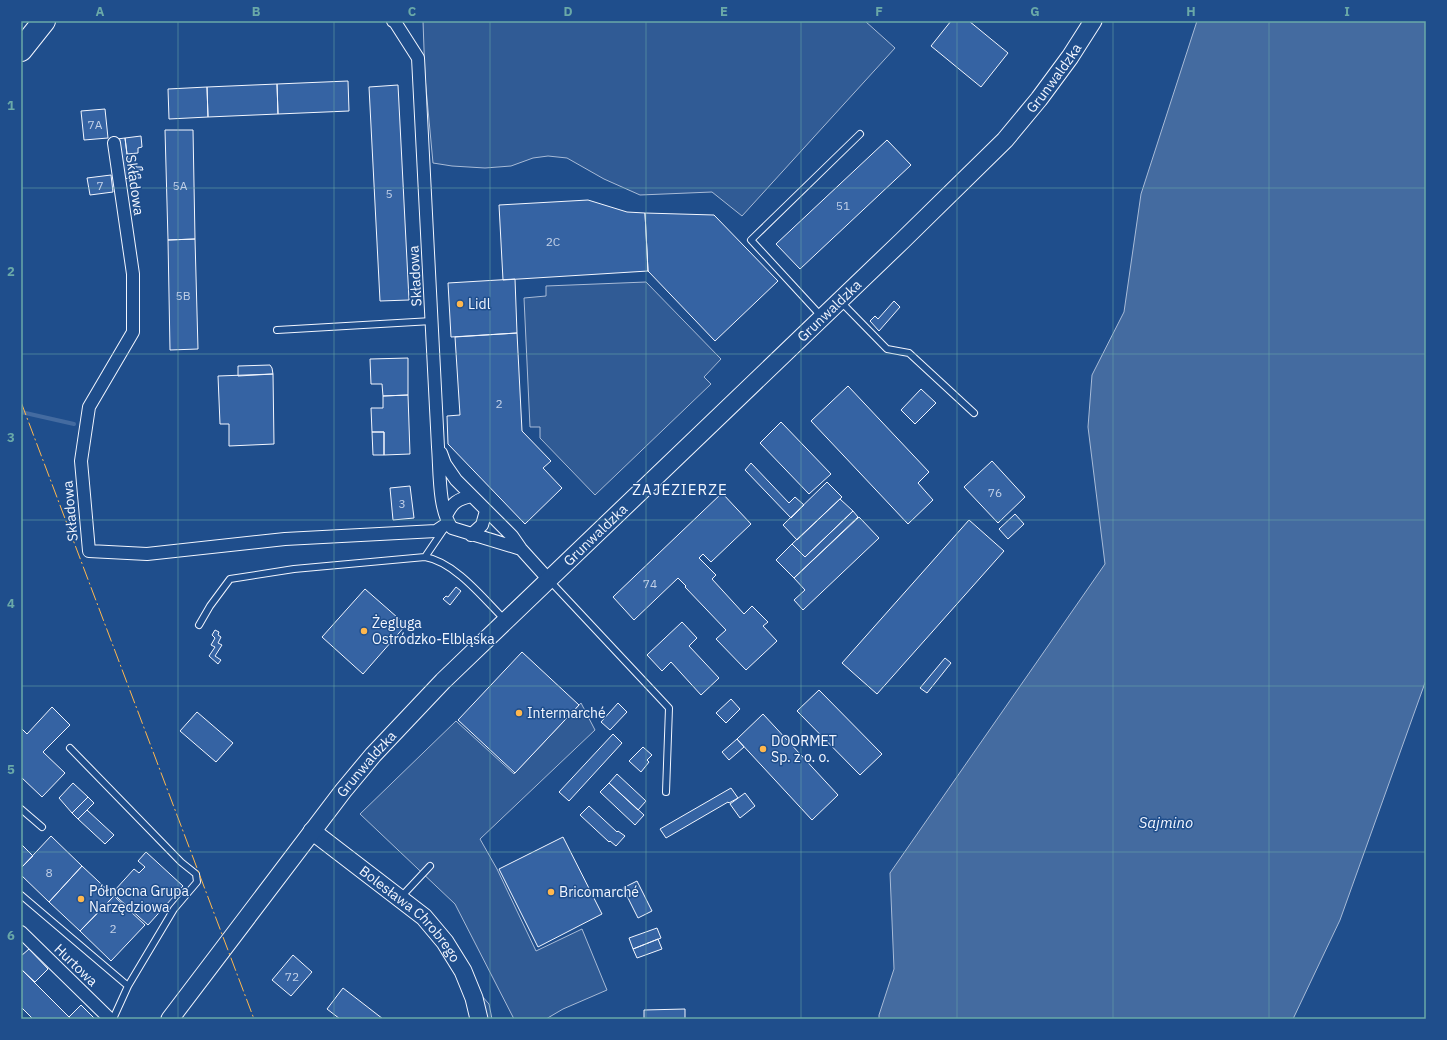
<svg xmlns="http://www.w3.org/2000/svg" width="1447" height="1040" font-family="'IBM Plex Sans',sans-serif">
<style>
.built{fill:#305b95;stroke:#a8bbd7}
.water{fill:#446ba0;stroke:#a8bbd7}
.lines{fill:none;stroke-linecap:round;stroke-linejoin:round}
.stream{stroke:#446ba0;stroke-width:4}
.building{fill:#3563a3;stroke:#f2f6ff}
.lane-casing{stroke:#f2f6ff;stroke-width:8}
.street-casing{stroke:#f2f6ff;stroke-width:14}
.secondary-casing{stroke:#f2f6ff;stroke-width:19}
.highway-casing{stroke:#f2f6ff;stroke-width:24}
.lane{stroke:#1f4e8c;stroke-width:6}
.street{stroke:#1f4e8c;stroke-width:12}
.secondary{stroke:#1f4e8c;stroke-width:17}
.highway{stroke:#1f4e8c;stroke-width:22}
.power{stroke:#ffb74d;stroke-width:1;stroke-dasharray:14 3 2 3;stroke-linecap:butt}
.grid{fill:none;stroke:#6aa9a8;stroke-width:1;stroke-opacity:0.55}
.poi-dot{fill:#ffb74d;stroke:#1f4e8c;stroke-width:1.5}
.labels{text-anchor:middle;dominant-baseline:central;stroke-width:3;stroke-linejoin:round;paint-order:stroke}
.number-label{font-size:12px;fill:#c3d1e8}
.street-label{font-size:14px;fill:#f2f6ff;stroke:#1f4e8c}
.poi-label{font-size:14px;fill:#f2f6ff;stroke:#1f4e8c;text-anchor:start}
.neighbourhood-label{font-size:15px;letter-spacing:1px;fill:#f2f6ff;stroke:#1f4e8c}
.water-label{font-size:15px;font-style:italic;fill:#f2f6ff;stroke:#1f4e8c}
.neatline{fill:none;stroke:#6aa9a8;stroke-width:1.5}
.grid-label{font-size:13px;text-anchor:middle;font-weight:bold;fill:#6aa9a8}
</style>
<rect width="100%" height="100%" fill="#1f4e8c"/>
<path class="built" d="M423,21H865L895,48L742,216L712,192L640,195L604,179L567,158L548,156L533,158L511,166L485,168L452,166L433,163L425,77Z
M646,282L721,359L704,377L711,384L595,495L540,438V427H530L524,298L546,296V286Z
M581,703L595,730L480,839L497,869L536,951L582,929L607,990L563,1009L546,1019H514L455,904L360,814L456,721L514,774Z
M481,995L489,1004L492,1019H486Z"/>
<path class="water" d="M1197,21H1426V680L1340,920L1293,1019H879V1015L894,969L890,873L1105,564L1088,427L1092,375L1124,312L1141,194Z"/>
<g class="lines">
<path class="stream" d="M21,412L74,424"/>
</g>
<path class="building" d="M951,21H969L1008,53L981,87L931,46Z
M348,81L349,111L278,114L277,84Z
M277,84L278,114L208,117L207,87Z
M398,85L409,300L380,301L369,87Z
M207,87L208,117L169,119L168,89Z
M105,109L108,138L84,140L81,111Z
M165,130H193L195,239L168,240Z
M141,136L142,147L138,148V153L127,154L125,138Z
M125,138L130,178L122,179L117,139Z
M887,140L911,165L800,269L776,244Z
M135,158L136,167H142L143,170H138V175L140,174L141,178H130L127,159Z
M111,175L113,192L90,195L87,178Z
M588,200L627,212L645,213L648,271L503,280L499,205Z
M645,213L714,215L778,281L715,341L648,271Z
M195,239L198,349L170,350L168,240Z
M515,279L517,333L451,337L448,283Z
M894,301L900,307L879,331L870,321L875,316L878,319Z
M517,333L522,431L551,461L543,468L562,488L525,524L448,444L447,416L460,415L455,337Z
M408,358V395L383,396L382,384H371L370,359Z
M270,365L272,368L273,374L238,376V366Z
M273,374L274,444L229,446V424H220L218,376Z
M848,386L929,472L918,483L933,500L908,524L811,421Z
M921,389L936,403L915,424L901,410Z
M408,395L410,454L384,455V432H372L371,408H383V396Z
M781,422L831,474L809,494L760,443Z
M372,432H384V455H373Z
M992,461L1025,497L998,523L964,487Z
M751,463L789,503L795,497L804,505L791,518L745,470Z
M827,482L842,497L797,540L783,525Z
M410,486L414,518L393,520L390,488Z
M722,493L751,524L711,562L703,554L699,558L716,575L712,579L744,614L752,606L768,622L763,626L777,641L746,670L716,639L726,630L685,587L686,586L678,578L634,620L613,597Z
M840,499L853,511L805,557L792,544Z
M853,511L858,517L794,578L776,560L792,544L805,557Z
M1015,514L1024,524L1008,539L999,529Z
M859,517L879,538L803,610L794,600L805,590L794,578Z
M969,520L1004,551L877,694L842,663Z
M456,587L461,591L450,605L443,599L446,596L448,597Z
M365,589L406,625L363,674L322,637Z
M682,622L697,638L689,646L719,678L701,695L671,662L662,671L647,655Z
M215,630L219,632L218,635L221,637L218,643L222,645L215,656L221,660L218,664L209,656L215,647L211,645L215,638L212,635Z
M522,652L579,705L515,773L458,720Z
M945,658L951,663L927,693L920,688Z
M819,690L882,754L860,775L797,711Z
M731,699L740,709L726,723L716,713Z
M618,703L627,712L610,730L601,722Z
M52,707L70,725L43,752L65,773L42,797L21,777V728L27,734Z
M197,712L233,743L216,762L180,731Z
M763,714L838,795L812,820L737,739Z
M613,734L622,743L569,801L559,792Z
M737,739L744,747L729,760L722,752Z
M643,747L652,755L647,760L649,762L641,772L629,761Z
M617,774L646,801L638,810L609,783Z
M73,783L88,797L72,813L59,798Z
M609,783L644,815L635,825L600,792Z
M731,788L738,798L729,803L728,802L666,838L660,829Z
M745,793L755,806L740,818L730,804Z
M88,797L94,803L78,819L72,813Z
M589,806L617,832L618,831L625,836L616,846L610,841L609,842L580,815Z
M87,810L114,835L105,844L78,819Z
M51,836L82,866L49,902L21,875V868Z
M563,837L602,914L538,947L499,869Z
M21,844L33,856L21,868Z
M146,852L183,886L148,925L109,890L112,887L115,890L134,869L139,873L145,867L138,861Z
M82,866L114,896L80,931L49,902Z
M637,881L652,911L638,918L623,888Z
M114,896L145,925L111,961L80,931Z
M657,928L661,938L633,949L629,938Z
M658,939L662,949L637,958L633,949Z
M29,949L48,969L35,982L21,969V956Z
M293,955L312,972L291,996L272,980Z
M21,969L71,1019H33L21,1007Z
M343,988L383,1019H340L327,1009Z
M81,1005L95,1019H71L69,1017Z
M685,1009V1019H644V1010Z"/>
<g class="lines">
<g class="lane-casing">
<path id="lane" d="M841,302L887,349L909,353L974,413
M822,317L751,240L860,134
M277,330L432,321
M425,557L444,529
M550,581L669,708L666,792
M199,625L210,606L230,579L294,569L425,557C455,562 484,599 505,620
M70,748L181,862L196,874L197,882L174,909L128,986
M21,809L42,827
M21,895L128,986L113,1019
M401,897L430,866"/>
</g>
<g class="street-casing">
<path id="street" d="M393,21L395,22L418,58L438,447C440,470 438,510 452,528L521,549
M114,143L133,274V332L89,407L81,461L89,551L147,554L285,539L436,531L448,523
M441,453L445,464L456,480L512,536L521,549L549,580
M446,516C452,503 457,499 472,496
M471,535L482,525L486,511
M21,932L110,1019"/>
</g>
<g class="secondary-casing">
<g id="secondary">
<path id="s1" d="M312,831L424,917L445,942L463,971L474,998L479,1019"/>
<path id="s2" d="M170,1019L343,791L373,755L443,681L902,241L1005,140L1039,99L1070,57L1093,21"/>
</g>
</g>
<g class="highway-casing">
<path id="highway" d="M21,50L44,21"/>
</g>
<use href="#lane" class="lane"/>
<use href="#street" class="street"/>
<use href="#secondary" class="secondary"/>
<use href="#highway" class="highway"/>
<path class="power" d="M21,402L254,1019"/>
</g>
<path class="grid" d="M178,21V1019M334,21V1019M490,21V1019M646,21V1019M801,21V1019M957,21V1019M1113,21V1019M1269,21V1019M21,188H1426M21,354H1426M21,520H1426M21,686H1426M21,852H1426"/>
<g class="poi-dot">
<circle cx="460" cy="304" r="4"/>
<circle cx="364" cy="631" r="4"/>
<circle cx="519" cy="713" r="4"/>
<circle cx="763" cy="749" r="4"/>
<circle cx="551" cy="892" r="4"/>
<circle cx="81" cy="899" r="4"/>
</g>
<g class="labels">
<g class="number-label">
<text x="95" y="124">7A</text>
<text x="100" y="185">7</text>
<text x="180" y="185">5A</text>
<text x="389" y="193">5</text>
<text x="843" y="205">51</text>
<text x="553" y="241">2C</text>
<text x="183" y="295">5B</text>
<text x="499" y="403">2</text>
<text x="995" y="492">76</text>
<text x="402" y="503">3</text>
<text x="650" y="583">74</text>
<text x="49" y="872">8</text>
<text x="113" y="928">2</text>
<text x="292" y="976">72</text>
</g>
<g class="street-label">
<text stroke="none"><textPath href="#s2" startOffset="1294">Grunwaldzka</textPath></text>
<text transform="translate(135 185) rotate(82)">Składowa</text>
<text transform="translate(415 276) rotate(-93)">Składowa</text>
<text stroke="none"><textPath href="#s2" startOffset="970">Grunwaldzka</textPath></text>
<text transform="translate(70 511) rotate(-95)">Składowa</text>
<text stroke="none"><textPath href="#s2" startOffset="646">Grunwaldzka</textPath></text>
<text stroke="none"><textPath href="#s2" startOffset="322">Grunwaldzka</textPath></text>
<text stroke="none"><textPath href="#s1" startOffset="129">Bolesława Chrobrego</textPath></text>
<text transform="translate(76 965) rotate(44)">Hurtowa</text>
</g>
<g class="poi-label">
<text x="468" y="304">Lidl</text>
<text x="372" y="623">Żegluga<tspan x="372" dy="16">Ostródzko-Elbląska</tspan></text>
<text x="527" y="713">Intermarché</text>
<text x="771" y="741">DOORMET<tspan x="771" dy="16">Sp. z o. o.</tspan></text>
<text x="89" y="891">Północna Grupa<tspan x="89" dy="16">Narzędziowa</tspan></text>
<text x="559" y="892">Bricomarché</text>
</g>
<g class="neighbourhood-label">
<text x="680" y="489">ZAJEZIERZE</text>
</g>
<g class="water-label">
<text x="1166" y="822">Sajmino</text>
</g>
</g>
<rect width="1447" height="1040" fill="none" stroke="#1f4e8c" stroke-width="44"/>
<rect x="22" y="22" width="1403" height="996" class="neatline"/>
<g class="grid-label">
<text x="100" y="16">A</text>
<text x="256" y="16">B</text>
<text x="412" y="16">C</text>
<text x="568" y="16">D</text>
<text x="724" y="16">E</text>
<text x="879" y="16">F</text>
<text x="1035" y="16">G</text>
<text x="1191" y="16">H</text>
<text x="1347" y="16">I</text>
<text x="11" y="110">1</text>
<text x="11" y="276">2</text>
<text x="11" y="442">3</text>
<text x="11" y="608">4</text>
<text x="11" y="774">5</text>
<text x="11" y="940">6</text>
</g>
</svg>
